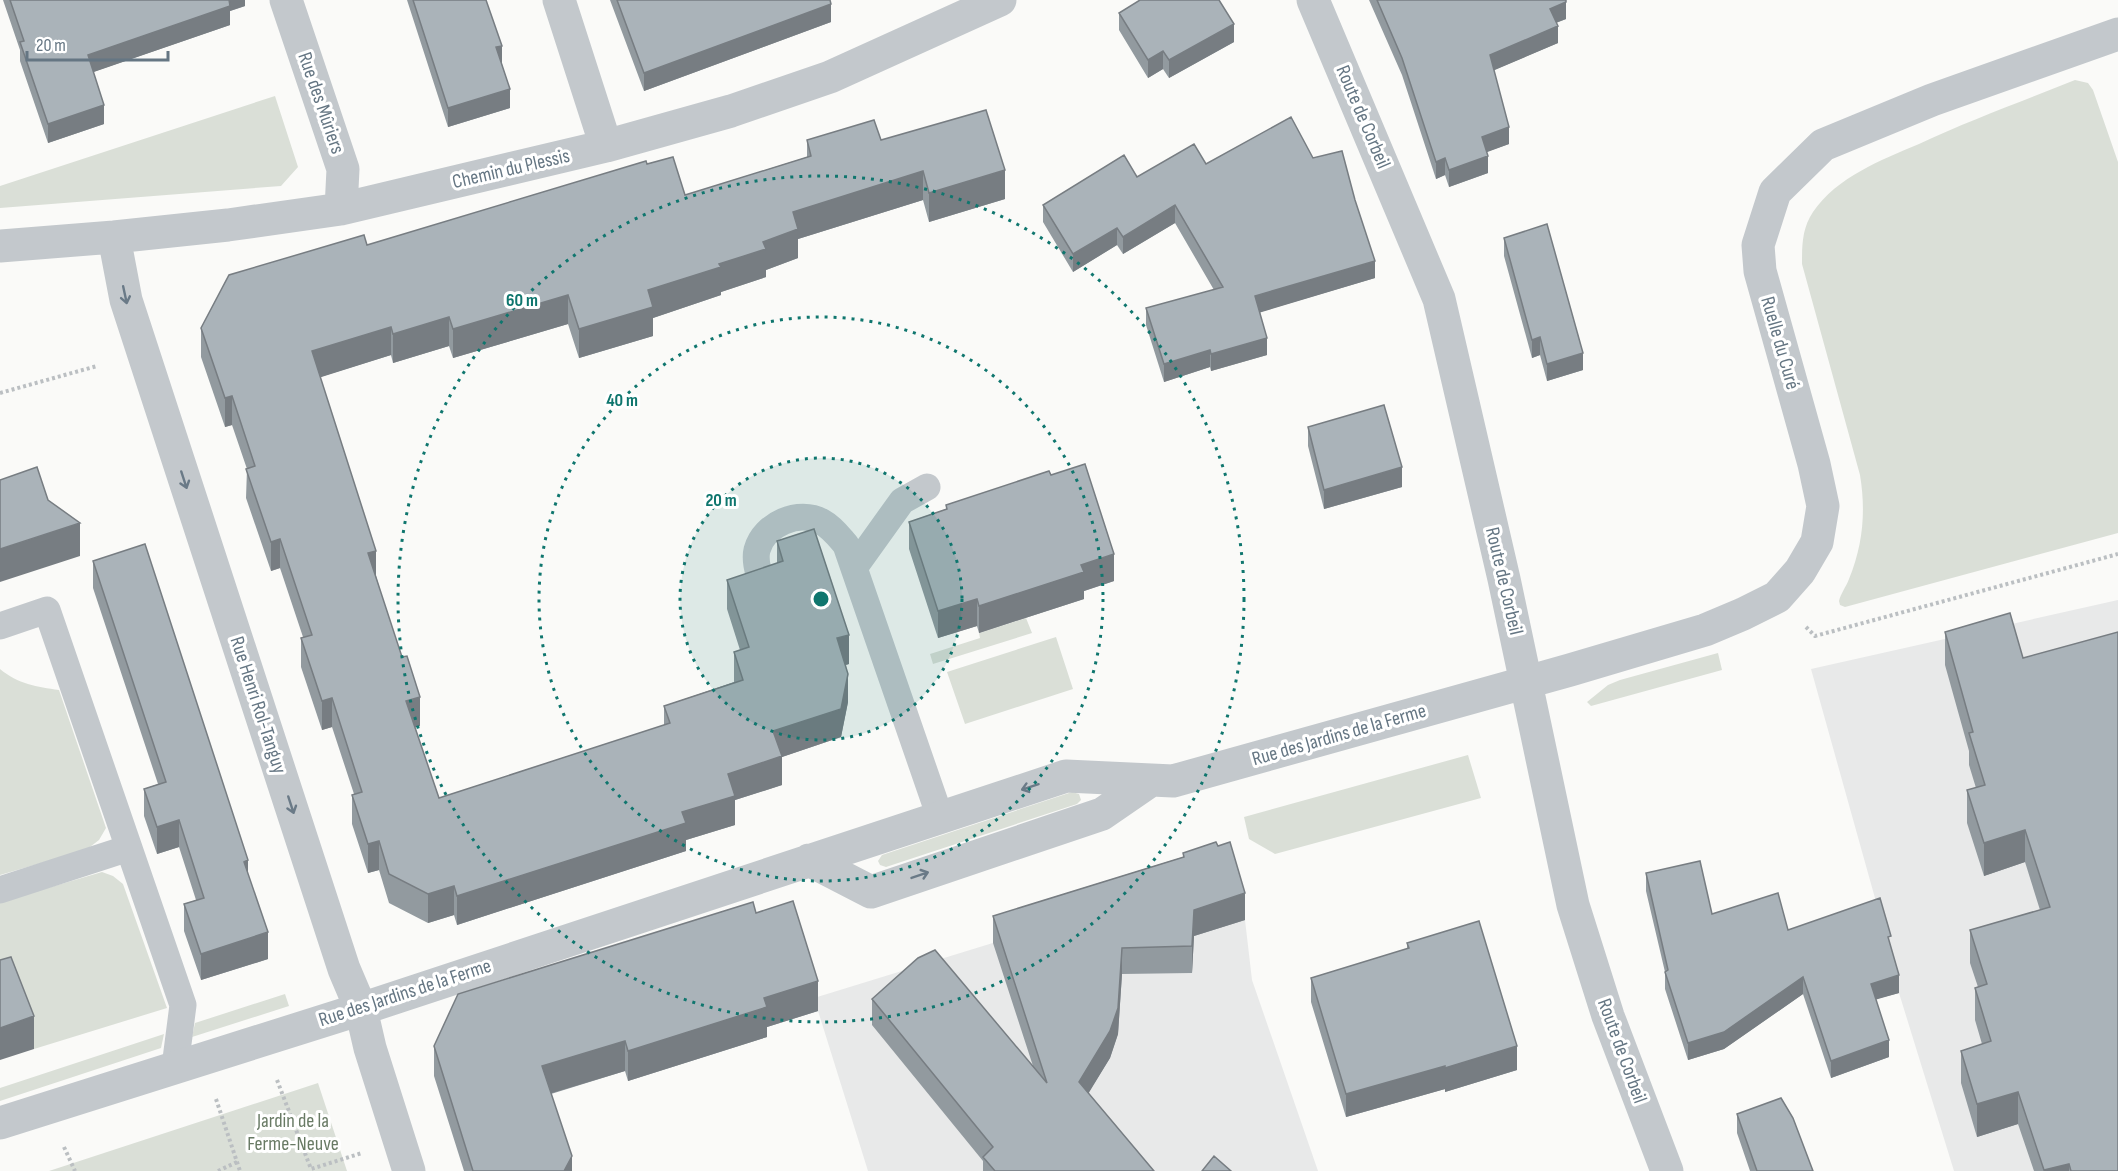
<svg xmlns="http://www.w3.org/2000/svg" width="2118" height="1171" font-family="'Sofia Sans Condensed',sans-serif">
<style>
.built{fill:#e8e9e9}
.green{fill:#dadfd7}
.lines{fill:none;stroke-linecap:round;stroke-linejoin:round}
.path{stroke:#bbbfc2;stroke-width:4;stroke-dasharray:3 3;stroke-linecap:butt}
.service{stroke:#c3c8cc;stroke-width:27}
.minor{stroke:#c3c8cc;stroke-width:33}
.wall{fill:#929a9f}
.shaded-wall{fill:#777d82}
.building{fill:#aab3b9;stroke:#777d82;stroke-width:1.5}
.oneway{stroke:#6a7a87}
.ring{fill:none;stroke:#0f766e;stroke-width:3;stroke-dasharray:3 6}
.labels{text-anchor:middle;dominant-baseline:central;stroke-width:6;stroke-linejoin:round;paint-order:stroke}
.street-label{font-size:20px;fill:#657683;stroke:#fff}
.park-label{font-size:20px;fill:#687a64;stroke:#fff}
.centre{fill:#0f766e;stroke:#fff;stroke-width:3}
.ring-label{font-size:18px;text-anchor:middle;font-weight:bold;fill:#0f766e;stroke:#fff;stroke-width:6;stroke-linejoin:round;paint-order:stroke}
</style>
<rect width="100%" height="100%" fill="#fafaf8"/>
<path class="built" d="M2118,600V1171H1954L1899,993L1880,916L1811,669Z
M1245,920L1252,980L1318,1171H868L814,998L1009,938Z"/>
<path class="green" d="M2075,80L2088,83L2093,90L2118,162V533L1845,607L1840,605L1839,601C1841,593 1846,587 1849,579C1863,545 1866,511 1860,475L1802,264C1802,246 1802,228 1813,212C1837,177 1881,160 1919,144C1970,120 2023,101 2075,80Z
M275,96L298,167L281,186L0,208V186Z
M1026,618L1032,633L933,664L930,654L980,638L979,633Z
M1056,637L1073,689L965,724L947,672Z
M1718,653L1722,670L1591,706L1587,702L1608,685L1620,680Z
M0,669C18,684 37,687 59,690L106,828L99,840L86,850L0,875Z
M1468,755L1481,798L1275,854L1249,839L1244,817Z
M1072,792L1079,794L1081,800L1077,804L886,867L880,865L878,861L882,855Z
M102,872L113,876L123,884L167,1008L34,1049L0,993V902Z
M285,994L289,1006L192,1037L195,1023Z
M164,1034L161,1048L0,1101V1088Z
M318,1083L347,1171H49Z"/>
<g class="lines">
<path class="path" d="M0,393L97,366
M1806,627L1815,636L2118,554
M277,1080L311,1169L362,1153
M216,1099L240,1171
M64,1147L75,1171
M218,1171L237,1162"/>
<path class="service" d="M854,568L902,501L927,487
M759,574C757,567 755,558 757,550C764,524 799,509 822,522C833,528 839,537 846,545L940,817
M0,626L47,610L183,1005L175,1067
M0,890L129,848"/>
<path class="minor" d="M286,0L343,169L341,209
M559,0L606,146
M1313,0L1439,299L1504,579L1573,905L1608,1016L1667,1171
M114,237L126,300L344,969L361,1009L370,1048L409,1171
M0,246L114,237L228,225L341,209L606,146L731,111L830,77L1000,0
M809,860L871,892L1102,814L1150,781
M0,1123L361,1009L1066,776L1173,781L1570,670L1705,630L1743,614L1777,597L1800,571L1817,542L1823,506L1814,464L1760,271L1758,245L1775,192L1823,145L1932,100L2118,34"/>
</g>
<path class="wall" d="M3,0H245V6L230,11V25L93,72L104,124L48,143L20,61V50Z
M407,0H486L502,64L510,108L448,127Z
M610,0H830L831,22L644,91Z
M1369,0H1566V19L1556,23L1558,43L1494,70L1509,144L1486,152L1488,173L1449,187L1445,175L1436,179L1402,75Z
M1119,13L1234,42L1169,78L1163,69L1148,78L1119,30Z
M807,140H881L1005,199L929,222L923,200L798,239V258L766,270V277L721,292V295L653,318V336L579,358L568,324L453,358L449,346L393,363L391,355L320,377L376,576L420,726L415,727L439,798L664,725V706L734,682V652L740,650L727,609V580L777,564V541L849,664L846,665L848,702L841,737L782,757V785L735,800V825L686,840V851L457,925L454,915L428,923L389,903L379,870L368,873L352,824V795L354,794L332,727L322,730L301,667V638L303,637L280,568L271,571L246,498L247,469L232,425L225,427L201,357V328L367,245L647,164L685,195L807,157Z
M1206,164L1375,278L1260,312L1267,355L1211,371L1210,367L1164,382L1146,325V308L1214,290L1175,223L1123,254L1117,245L1073,272L1043,222V205L1137,177Z
M1504,238L1583,370L1547,381L1540,355L1532,358L1504,256Z
M1308,427L1402,487L1324,509L1308,446Z
M1051,475L1114,581L1084,591V599L979,633L977,626L938,638L909,549V522L946,509V505Z
M93,561L248,874L268,959L201,980L184,931V904L196,900L179,847L157,854L144,816V789L158,784L93,588Z
M2010,613L2118,1171H2034L2018,1124L1977,1137L1961,1083V1051L1982,1044L1975,1020V988L1978,987L1970,963V930L2040,910L2025,862L1984,876L1967,823V790L1976,788L1969,765V751L1945,665V632Z
M1183,853L1245,920L1194,936L1192,973L1122,974L1118,1034L1110,1058L1088,1093L1154,1171H983V1161L872,1025V999L1033,1066L993,943V916L1183,857Z
M1646,873L1712,914L1788,930L1891,947L1899,993L1876,999L1889,1057L1831,1078L1803,994L1724,1049L1688,1060L1665,989V972L1646,891Z
M756,913L818,1011L767,1027V1037L628,1081L625,1071L551,1094L572,1171H464L434,1076V1046Z
M1407,943L1517,1070L1445,1092V1089L1346,1117L1311,1002V978L1407,949Z
M1737,1114L1813,1171H1750L1737,1133Z"/>
<path class="shaded-wall" d="M227,0H245V6L230,11V25L88,74V55Z
M1566,2V19L1550,25V9Z
M831,4V22L644,91V73Z
M1234,24V42L1169,78V60Z
M1558,26V43L1490,72V55Z
M502,46V65L496,47Z
M1163,51V69L1148,78V60Z
M510,89V108L448,127V108Z
M104,105V124L48,143V124Z
M1509,127V144L1482,154V137Z
M1488,156V173L1449,187V170Z
M1445,158V175L1436,179V162Z
M1005,170V199L929,222V193Z
M923,171V200L798,239V258L766,270V277L721,292V295L653,318V336L579,358V329L648,290L719,264L763,242L793,212Z
M1175,205V223L1123,254V237Z
M1117,228V245L1073,272V254Z
M1375,261V278L1255,314V296Z
M568,295V324L453,358V329Z
M449,317V346L393,363V334Z
M391,327V355L312,380V351Z
M1540,337V355L1532,358V340Z
M1267,338V355L1211,371V354Z
M1210,350V367L1164,382V364Z
M1583,353V370L1547,381V364Z
M232,396V425L225,427V398Z
M1402,467V487L1324,509V490Z
M80,523V556L0,582V549Z
M280,539V568L271,571V542Z
M376,551V579L368,553Z
M1114,554V581L1084,591V599L979,633V606L1081,565Z
M977,599V626L938,638V611Z
M849,635V664L837,667V638Z
M848,674V702L841,737L782,757V785L735,800V825L686,840V851L457,925V896L682,812L728,774L773,731Z
M420,697V726L406,730V701Z
M332,698V727L322,730V701Z
M179,820V847L157,854V827Z
M2025,830V862L1984,876V843Z
M379,841V870L368,873V844Z
M248,860V887L244,862Z
M454,886V915L428,923V894Z
M1245,893V920L1194,936L1192,973V946L1194,910Z
M268,932V959L201,980V954Z
M1122,948V974L1118,1034L1110,1058L1079,1109V1082Z
M1899,975V993L1871,1001V984Z
M1803,977V994L1724,1049L1688,1060V1043Z
M818,981V1011L767,1027V1037L628,1081V1051L764,998Z
M34,1016V1049L0,1060V1028Z
M1889,1040V1057L1831,1078V1061Z
M625,1041V1071L542,1096V1066Z
M1517,1046V1070L1445,1092V1068Z
M1445,1066V1089L1346,1117V1094Z
M2018,1092V1124L1977,1137V1104Z
M572,1156V1171H564Z
M2069,1164V1171H2044V1170Z"/>
<path class="building" d="M10,0H229L230,6L88,55L104,105L48,124L20,42L24,41Z
M413,0H486L502,46L496,47L510,89L448,108Z
M617,0H830L831,4L644,73Z
M1140,0H1219L1234,24L1169,60L1163,51L1148,60L1119,13Z
M1377,0H1566V2L1550,9L1558,26L1490,55L1509,127L1482,137L1488,156L1449,170L1445,158L1436,162L1402,58Z
M986,110L1005,170L929,193L923,171L793,212L798,229L763,242L766,249L719,264L721,267L648,290L653,307L579,329L568,295L453,329L449,317L393,334L391,327L312,351L376,551L368,553L402,657L407,656L420,697L406,701L439,798L670,723L664,706L743,680L734,652L749,647L727,580L783,561L777,541L814,529L849,635L837,638L848,674L841,709L773,731L782,756L728,774L735,796L682,812L686,823L457,896L454,886L428,894L389,874L379,841L368,844L352,795L362,792L332,698L322,701L301,638L312,635L280,539L271,542L246,469L255,466L232,396L225,398L201,328L229,275L364,235L367,245L646,161L647,164L673,157L685,195L811,156L807,140L874,120L881,140Z
M1291,117L1313,158L1342,151L1355,200L1375,261L1255,296L1267,338L1211,354L1210,350L1164,364L1146,308L1223,287L1175,205L1123,237L1117,228L1073,254L1043,205L1124,155L1137,177L1194,144L1206,164Z
M1547,224L1583,353L1547,364L1540,337L1532,340L1504,238Z
M1384,405L1402,467L1324,490L1308,427Z
M1085,464L1114,554L1081,565L1084,572L979,606L977,599L938,611L909,522L947,509L946,505L1049,471L1051,475Z
M37,467L48,500L80,523L0,549V480Z
M145,544L248,860L244,862L268,932L201,954L184,904L204,898L179,820L157,827L144,789L166,782L93,561Z
M2010,613L2023,658L2118,632V1171H2071L2069,1164L2044,1170L2018,1092L1977,1104L1961,1051L1991,1041L1975,988L1987,984L1970,930L2050,907L2025,830L1984,843L1967,790L1985,785L1969,733L1973,732L1945,632Z
M1216,842L1218,846L1230,842L1245,893L1194,910L1192,946L1122,948L1118,1008L1110,1031L1079,1082L1154,1171H995L983,1157L993,1147L872,999L918,958L935,950L1047,1083L993,916L1184,857L1183,853Z
M1700,861L1712,914L1778,893L1788,930L1880,898L1891,936L1888,937L1899,975L1871,984L1889,1040L1831,1061L1803,977L1724,1032L1688,1043L1665,972L1668,970L1646,873Z
M793,901L818,981L764,998L767,1007L628,1051L625,1041L542,1066L572,1156L564,1171H473L434,1046L458,994L753,902L756,913Z
M1479,921L1517,1046L1445,1068V1066L1346,1094L1311,978L1409,948L1407,943Z
M11,957L34,1016L0,1028V960Z
M1781,1098L1793,1118L1813,1171H1757L1737,1114Z
M1214,1156L1231,1171H1202Z"/>
<defs><path id="oneway-shaft" d="M-6 0H5M1.5-3L5.5 0L1.5 3" fill="none" stroke-width="1.6" stroke-linecap="round" stroke-linejoin="round" transform="scale(1.5)"/></defs>
<g class="oneway">
<use href="#oneway-shaft" transform="translate(125 295) rotate(78)"/>
<use href="#oneway-shaft" transform="translate(184 480) rotate(72)"/>
<use href="#oneway-shaft" transform="translate(1030 787) rotate(162)"/>
<use href="#oneway-shaft" transform="translate(291 805) rotate(72)"/>
<use href="#oneway-shaft" transform="translate(920 875) rotate(-19)"/>
</g>
<circle cx="821" cy="599" r="141" fill="#0f766e" fill-opacity=".12"/>
<g class="ring">
<circle cx="821" cy="599" r="141"/>
<circle cx="821" cy="599" r="282"/>
<circle cx="821" cy="599" r="423"/>
</g>
<g class="labels">
<g class="street-label">
<text transform="translate(321 103) rotate(71)">Rue des Mûriers</text>
<text transform="translate(1363 117) rotate(67)">Route de Corbeil</text>
<text transform="translate(511 169) rotate(-13)">Chemin du Plessis</text>
<text transform="translate(1780 343) rotate(74)">Ruelle du Curé</text>
<text transform="translate(1504 581) rotate(77)">Route de Corbeil</text>
<text transform="translate(258 705) rotate(72)">Rue Henri Rol-Tanguy</text>
<text transform="translate(1339 735) rotate(-16)">Rue des Jardins de la Ferme</text>
<text transform="translate(405 993) rotate(-18)">Rue des Jardins de la Ferme</text>
<text transform="translate(1622 1051) rotate(70)">Route de Corbeil</text>
</g>
<g class="park-label">
<text x="293" y="1121">Jardin de la<tspan x="293" dy="23">Ferme-Neuve</tspan></text>
</g>
</g>
<circle cx="821" cy="599" r="9" class="centre"/>
<g class="ring-label">
<text x="522" y="306">60 m</text>
<text x="622" y="406">40 m</text>
<text x="721" y="506">20 m</text>
</g>
<path d="M27 51v9h141v-9" fill="none" stroke="#657683" stroke-width="3"/>
<text x="36" y="51" font-size="18" fill="#657683" stroke="#ffffff" stroke-width="4.5" paint-order="stroke">20 m</text>
</svg>
